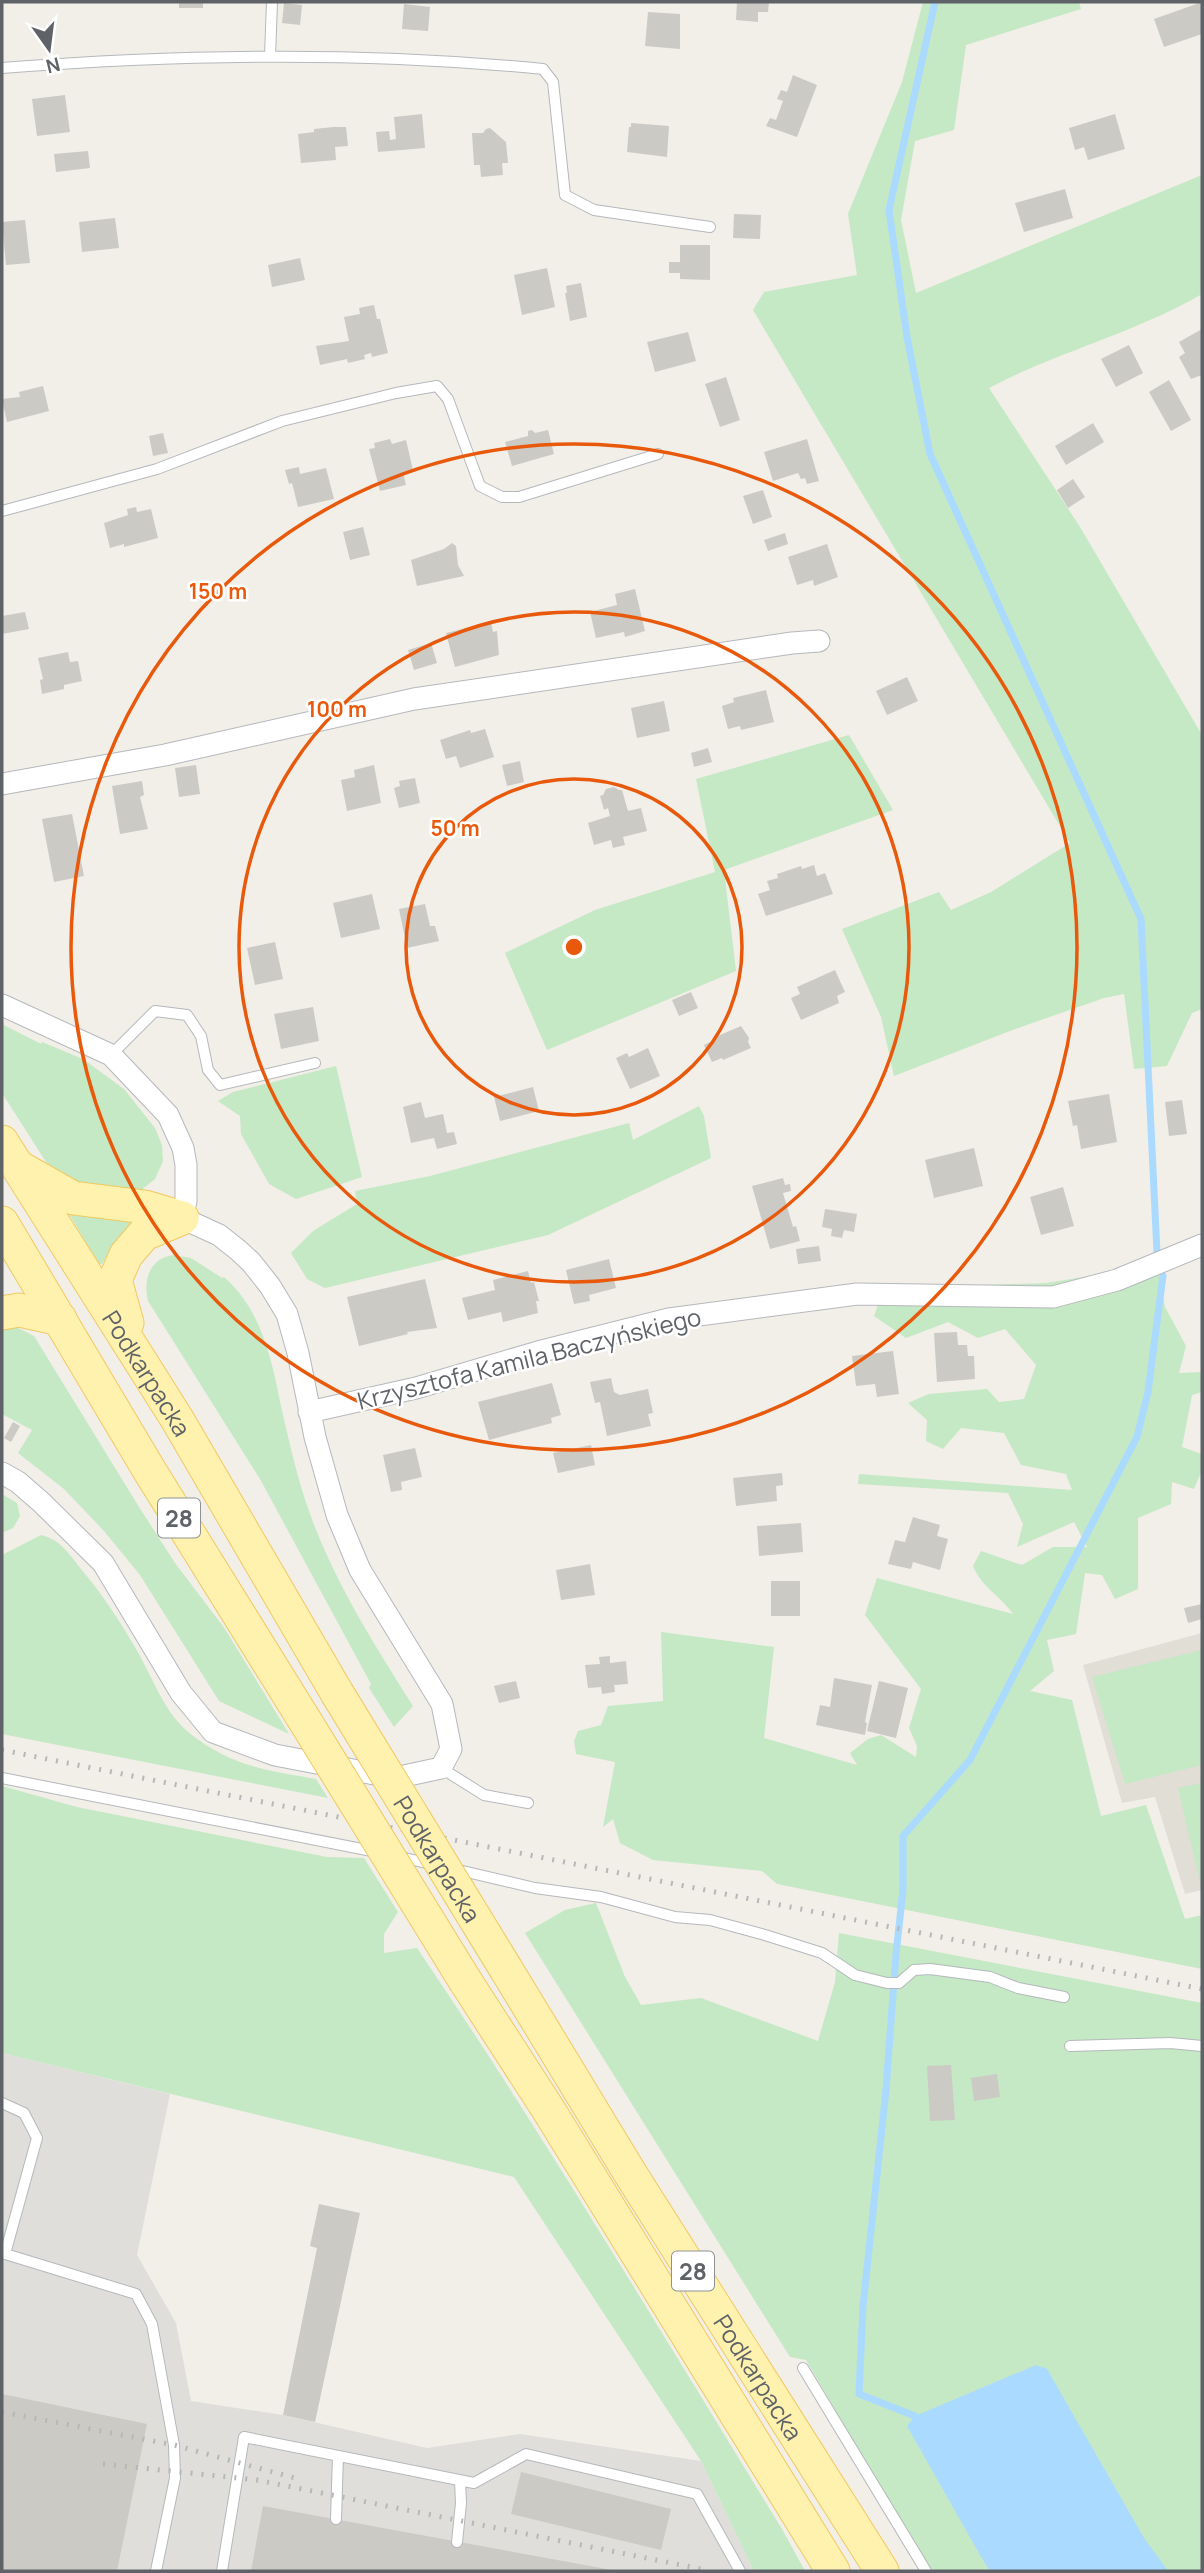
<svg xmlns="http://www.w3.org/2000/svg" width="1204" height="2573" font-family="Manrope,sans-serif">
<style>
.industrial{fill:#e0deda}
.education{fill:#e1ded6}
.green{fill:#c5e8c5}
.water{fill:#aadaff}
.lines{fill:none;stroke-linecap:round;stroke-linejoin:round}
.stream{stroke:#aadaff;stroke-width:7}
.building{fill:#cccac5}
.service-casing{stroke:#b5b8bc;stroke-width:12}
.minor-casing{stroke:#b5b8bc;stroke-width:23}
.primary-casing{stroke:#f2c960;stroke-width:35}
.service{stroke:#fff;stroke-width:10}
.minor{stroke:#fff;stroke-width:21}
.primary{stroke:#fff2af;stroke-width:33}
.rail{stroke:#b6b7b8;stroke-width:5;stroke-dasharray:2 9;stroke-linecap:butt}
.primary-bridge-casing{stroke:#f2c960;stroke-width:35;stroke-linecap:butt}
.primary-bridge{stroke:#fff2af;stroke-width:33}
.ring{fill:none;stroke:#e8590c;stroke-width:3.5}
.labels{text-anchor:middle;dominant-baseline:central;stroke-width:5;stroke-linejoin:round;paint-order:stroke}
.shield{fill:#fff;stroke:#8f9295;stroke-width:2}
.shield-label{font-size:23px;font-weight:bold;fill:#5f6368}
.street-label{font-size:24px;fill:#5f6368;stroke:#fff}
.centre{fill:#e8590c;stroke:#fff;stroke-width:3.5}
.ring-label{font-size:21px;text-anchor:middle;font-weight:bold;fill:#e8590c;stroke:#fff;stroke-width:5;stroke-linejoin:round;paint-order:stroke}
</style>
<rect width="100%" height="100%" fill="#f1efe8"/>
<path class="industrial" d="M2,2053L170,2094L137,2255L176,2323L191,2401L283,2415L427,2448L520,2434L701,2461L754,2571H2Z"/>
<path class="education" d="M1202,1633V1890L1185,1894L1155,1797L1122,1803L1083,1665Z"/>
<path class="green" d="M923,2H1079L1081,9L966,45L954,130L915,141L901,220L916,293L1202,175V294C1135,333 1057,352 989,388L1080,527L1202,735V1009L1192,1013L1167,1066L1134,1069L1124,994L1104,998L1015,1029L894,1076L881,1017L842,929L939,892L951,910L991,892L1070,843L753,310L764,292L857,275L848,214L902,82Z
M849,735L893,810L724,870L736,971L547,1050L505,953L595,910L715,872L696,779Z
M2,1024L41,1044L42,1042L83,1059L124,1089L155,1128L162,1145L163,1161L155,1179L140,1191L96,1193L55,1170L46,1162L2,1093Z
M336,1066L362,1177L296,1199L269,1184L241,1134L240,1116L218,1101L233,1092Z
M699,1106L704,1116L711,1158L548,1235L325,1288L307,1279L291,1253L313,1231L357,1204L355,1191L430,1176L629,1123L633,1140Z
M68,1212L113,1220H127L131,1223L117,1239L102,1264H99Z
M173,1255L191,1258L222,1278L224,1277C263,1311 272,1362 282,1411C290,1445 298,1481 310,1514C335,1583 374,1644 413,1706L394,1727L369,1688L371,1684L260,1479L148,1301C143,1280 149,1259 173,1255Z
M1158,1265L1165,1307L1186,1346L1179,1373L1202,1372V1392L1192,1395L1182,1447L1202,1454V1470L1194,1489L1172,1482L1171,1504L1138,1518V1589L1115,1599L1102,1575L1085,1573L1076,1634L1047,1640L1054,1671L1030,1691L1072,1700L1101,1816L1146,1805L1185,1919L1202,1915V1969L777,1884L762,1871L653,1860L620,1843L613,1819L603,1827L615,1762L576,1754L574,1741L578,1731L601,1725L608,1706L663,1701L661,1632L774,1647L764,1738L857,1765L850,1753L868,1739L881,1735L916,1757L917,1746L909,1728L921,1689L865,1615L877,1578L1013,1614C1000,1595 982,1588 973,1566L981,1551L1022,1565L1053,1547H1087L1074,1522L1017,1547L1023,1524L1008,1493L858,1484L859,1474L1072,1490L1066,1474L1021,1465L1004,1433L961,1428L943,1449L926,1441L927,1420L908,1403L929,1394L987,1389L999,1402L1024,1399L1036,1365L1005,1329L978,1338L948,1322L906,1338L874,1316L884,1288L1046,1283Z
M16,1327L34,1336L139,1507L175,1563L225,1629L289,1734L219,1701L140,1575L104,1531L64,1489L18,1453L32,1430L2,1414V1330Z
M2,1494L17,1503L20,1516L13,1528L2,1533Z
M41,1535C60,1539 70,1555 81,1569C102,1594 120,1621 136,1649C152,1676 163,1710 187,1731C229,1766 265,1770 316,1779L328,1798L2,1734V1555Z
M1202,1650V1765L1125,1784L1092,1677Z
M1202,1783V1881L1200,1882L1178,1788Z
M2,1786L77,1807L327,1857L364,1858L398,1912L384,1934V1953L417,1948C545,2137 662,2334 782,2529L805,2571H754L701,2461L514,2177L2,2053Z
M596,1903L625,1977L641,2005L701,1998L818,2041L835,1982L839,1933L1202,2003V2571H930L806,2360L790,2357L525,1933L565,1910Z"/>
<path class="water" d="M1036,2365L1047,2369L1144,2538L1168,2571H990L980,2555L907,2426L915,2416Z"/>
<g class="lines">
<path class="stream" d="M935,2L889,210L907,337L930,454L1141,919L1157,1253
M919,2421L915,2416L859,2394L863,2306L886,2090L896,1954L903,1890V1836L970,1760L1137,1437L1148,1392L1163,1276"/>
</g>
<path class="building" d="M179,2H203V8H179Z
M737,2H769L768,12H758V22L736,20Z
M1202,2V34L1164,47L1154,19Z
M284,3L302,5L300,25L282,23Z
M404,4L430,7L428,31L402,29Z
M648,12L680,14V49L645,46Z
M793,75L817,85L797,137L766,126L770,118L776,120L783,101L777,99L781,90L787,92Z
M65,95L70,132L37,136L32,99Z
M422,114L425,148L378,152L376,132L389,131L390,140L396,139L394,117Z
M1115,114L1125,149L1088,160L1084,147L1075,150L1069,128Z
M631,123L669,126L667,157L627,152L629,127H631Z
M333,127H346L348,146L335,147L336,160L301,163L298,134L314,132V129Z
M490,128L506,142L508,163H502L503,175L481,177L480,165H474L472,133H483L486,129Z
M88,151L90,168L56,172L54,154Z
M1065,189L1073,218L1024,232L1015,203Z
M734,214L761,215L760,239L733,238Z
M115,218L119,248L82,252L79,222Z
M25,220L30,263L6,265L2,222Z
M680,245H710V280L680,279V273H669V262H680Z
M300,258L305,280L272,287L268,265Z
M547,268L555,307L522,315L514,275Z
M581,283L587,317L570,321L565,293H567L566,286Z
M374,305L377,319H380L388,353L372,357L371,353L364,355L365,359L348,363L347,359L320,365L316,346L349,341L344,317L360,314L359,308Z
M1202,329V375L1191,379L1179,357L1185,353L1179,342Z
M688,332L696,361L655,372L647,342Z
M1129,345L1143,373L1116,387L1101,359Z
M726,377L740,420L720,427L705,384Z
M1169,380L1191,420L1171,431L1149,392Z
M43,386L49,411L7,422L2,399L20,397L19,392Z
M1093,423L1104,442L1066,465L1055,446Z
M532,430L535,433L548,430L554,454L512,466L505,442L528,436V431Z
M163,433L168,453L153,456L149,436Z
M390,439L392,444L406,440L413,470L403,472L406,485L380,491L369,449L375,448L374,443Z
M807,439L819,481L807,484L805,478L801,479L798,473L773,481L764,452Z
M299,467L300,474L326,468L334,499L298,507L292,483L289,484L285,470Z
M1073,479L1085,497L1068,508L1057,490Z
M763,490L772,517L753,524L743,496Z
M136,507L137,512L151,509L158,538L124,547V544L110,548L104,523L128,515L127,509Z
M363,527L370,555L350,560L343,532Z
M785,533L788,544L768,551L764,540Z
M452,543L456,546L458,565L464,576L417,586L411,560L444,549Z
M827,544L838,577L814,586L813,580L797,585L788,557Z
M635,589L645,631L625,637L624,632L596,638L590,612L617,605L615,594Z
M25,612L29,629L2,634V616Z
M491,622L493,632L497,631L499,655L455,667L446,633Z
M431,643L437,663L414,670L408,650Z
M68,652L70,662L78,661L82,681L64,685V689L42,694L40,680L43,679L38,658Z
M907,677L918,701L887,715L876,691Z
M766,690L774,722L741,730L740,726L728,729L722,706L734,702L733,698Z
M664,701L670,731L637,738L631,708Z
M485,729L494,757L460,768L456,756L446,759L440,740L470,730L471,733Z
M708,748L712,762L694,767L691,753Z
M520,761L524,782L507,786L502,765Z
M196,765L200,794L179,797L175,768Z
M374,765L381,803L347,811L341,780L355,777L354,770Z
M415,778L420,803L399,808L394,788L400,786L399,781Z
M142,781L144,795L140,797L148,829L120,834L112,786Z
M614,787L619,790H622L628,811L641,808L647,831L623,837L625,845L613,848L611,840L594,845L588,823L610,816L608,808L604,810L600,796L603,795L606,789Z
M72,814L84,876L54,882L42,819Z
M814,865L817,876L825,873L833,894L766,916L758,894L770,890L767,881L778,878L777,874L801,866L802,869Z
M372,894L380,929L341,938L333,903Z
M425,904L430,926H435L439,941L407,948L399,909Z
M275,942L283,979L255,985L247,948Z
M835,970L845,992L837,996L839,1003L801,1020L791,998L800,994L797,987Z
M691,992L698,1008L679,1016L672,1000Z
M313,1007L319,1041L281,1049L274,1014Z
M741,1026L749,1038L748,1042L751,1048L723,1060L722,1058L712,1062L704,1045L714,1040L713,1038Z
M648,1048L660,1076L630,1089L616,1058L627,1053L629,1057Z
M533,1087L539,1111L500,1121L494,1097Z
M1109,1094L1117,1142L1081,1149L1077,1125L1073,1126L1068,1101Z
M1182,1100L1187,1134L1169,1136L1165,1102Z
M421,1102L425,1118L443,1114L447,1133L454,1132L457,1144L437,1149L434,1138L411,1143L403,1107Z
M974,1148L983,1186L934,1198L925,1160Z
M783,1178L785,1185L790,1184L791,1191L783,1193L793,1227L796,1226L800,1241L770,1249L752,1186Z
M1063,1187L1074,1226L1041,1235L1030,1197Z
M825,1209L857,1214L854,1232L844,1230L842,1238L831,1236L832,1229L822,1227Z
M819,1246L821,1261L798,1264L796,1249Z
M609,1259L616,1288L589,1295L590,1301L574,1304L566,1270Z
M528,1271L531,1283L534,1282L539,1301H536L538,1313L503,1322L501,1312L468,1320L462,1298L495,1290L493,1280Z
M425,1279L437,1328L407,1332L408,1334L359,1346L347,1297Z
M957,1332L958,1345H967L968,1356H974L975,1379L937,1382L934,1333Z
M893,1351L899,1394L877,1397L875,1384L856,1386L852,1356Z
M611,1378L614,1392L620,1395L648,1389L653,1413L648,1414L651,1426L607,1436L600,1402L595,1403L590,1382Z
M552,1383L561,1415L551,1418L552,1423L489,1440L478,1402Z
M13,1422L20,1426L11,1442L4,1438Z
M591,1445L595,1465L558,1473L553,1453Z
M415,1448L422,1477L401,1482L402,1490L391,1492L383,1455Z
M782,1473L783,1485L776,1486L777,1501L736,1506L733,1478Z
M913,1517L940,1525L937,1536L948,1539L940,1570L913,1562L911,1569L888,1564L895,1540L905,1542Z
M801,1523L803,1552L759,1556L757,1526Z
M590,1564L595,1595L561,1600L556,1570Z
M771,1581H800V1616H771Z
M1202,1604V1619L1188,1623L1184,1608Z
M610,1656V1663L626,1661L628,1684L614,1685L615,1692L602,1694L601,1687L588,1688L585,1665L600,1664L599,1657Z
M834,1678L872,1685L865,1722L867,1723L865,1735L816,1725L820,1705L830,1707Z
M516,1681L520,1698L499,1703L494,1686Z
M879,1681L908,1688L896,1738L867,1731Z
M951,2065L955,2120L930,2121L927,2066Z
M997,2074L1000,2097L974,2101L971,2078Z
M319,2204L360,2213L315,2422L283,2415L317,2248L310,2246Z
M2,2394L147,2424L117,2571H2Z
M521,2472L671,2509L661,2550L511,2514Z
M263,2506L612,2570V2571H251Z"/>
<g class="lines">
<g class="service-casing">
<path id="service" d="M270,56L272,2
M2,68C182,54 363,51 543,69L553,82L565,195L594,210L710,227
M2,511L157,469L282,421L396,393L437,386L448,399L480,486L502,497H519L658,454
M111,1055L155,1011L187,1015L201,1036L208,1070L220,1085L315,1063
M441,1768L484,1795L528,1803
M2,1778L377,1852
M396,1856L435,1865
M454,1869L535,1888L601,1897L675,1917L710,1920L765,1935L822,1953L855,1975L887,1983H899L914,1970L930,1969L990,1977L1018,1988L1064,1997
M1070,2046L1170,2043L1202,2046
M2,2103L24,2113L37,2138L5,2254
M2,2253L136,2294L152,2324L174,2445L175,2478L156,2571
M803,2368L926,2571
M336,2519L338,2456
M457,2542L461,2503L460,2481
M222,2571L244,2437L474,2483L526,2454L697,2494L740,2571"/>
</g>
<g class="minor-casing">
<path id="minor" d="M2,784L165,755L414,699L792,643L819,641
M2,1005L111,1055L168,1115L183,1148L186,1165V1201L182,1218L219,1235L238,1250L251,1262L270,1286L287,1314L298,1353L315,1437L337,1515L360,1570L442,1704L451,1749L441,1768L395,1778L275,1755L213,1732L181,1693L103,1563L41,1502L18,1482L2,1473
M309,1412L416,1388L538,1352L669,1319L857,1294L1053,1297L1117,1280L1202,1245"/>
</g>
<g class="primary-casing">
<g id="primary">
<path id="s1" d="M2,1142L177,1419L337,1693"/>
<path d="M22,1169L73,1198L145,1207L182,1218"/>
<path d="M2,1223L151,1473L302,1716"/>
<path d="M2,1313L19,1310L60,1319"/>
<path d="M127,1323L115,1280L126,1255L144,1234L182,1218"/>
<path id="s2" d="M506,1969L630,2173L882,2571"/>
<path d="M466,1982L548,2109L833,2571"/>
</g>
</g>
<use href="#service" class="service"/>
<use href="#minor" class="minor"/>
<use href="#primary" class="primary"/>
<path class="rail" d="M2,1750L1202,1989
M2,2412L174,2445L302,2480
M103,2464L257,2480L706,2570"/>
<g class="primary-bridge-casing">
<g id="primary-bridge">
<path id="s3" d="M337,1693L506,1969"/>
<path d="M302,1716L466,1982"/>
</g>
</g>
<use href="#primary-bridge" class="primary-bridge"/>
</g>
<g class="ring">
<circle cx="574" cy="947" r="168"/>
<circle cx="574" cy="947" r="335"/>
<circle cx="574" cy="947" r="503"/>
</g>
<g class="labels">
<g class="shield">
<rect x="158" y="1498.5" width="42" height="39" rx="5"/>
<rect x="672" y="2251.5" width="42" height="39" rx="5"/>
</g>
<g class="shield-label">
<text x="179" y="1518">28</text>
<text x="693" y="2271">28</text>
</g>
<g class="street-label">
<text transform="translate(529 1358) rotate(-14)">Krzysztofa Kamila Baczyńskiego</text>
<text stroke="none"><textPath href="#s1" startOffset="273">Podkarpacka</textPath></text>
<text stroke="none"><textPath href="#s3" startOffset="194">Podkarpacka</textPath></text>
<text stroke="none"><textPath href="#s2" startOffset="480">Podkarpacka</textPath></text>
</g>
</g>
<circle cx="574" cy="947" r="10" class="centre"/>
<g class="ring-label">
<text x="218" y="599">150 m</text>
<text x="337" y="717">100 m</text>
<text x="455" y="836">50 m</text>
</g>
<rect width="1204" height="2573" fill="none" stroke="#5f6368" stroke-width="7"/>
<g transform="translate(49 49) rotate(166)" stroke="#ffffff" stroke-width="5" paint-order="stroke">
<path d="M0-5L12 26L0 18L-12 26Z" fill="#5f6368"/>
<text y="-10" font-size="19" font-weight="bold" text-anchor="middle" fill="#5f6368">N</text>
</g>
</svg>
